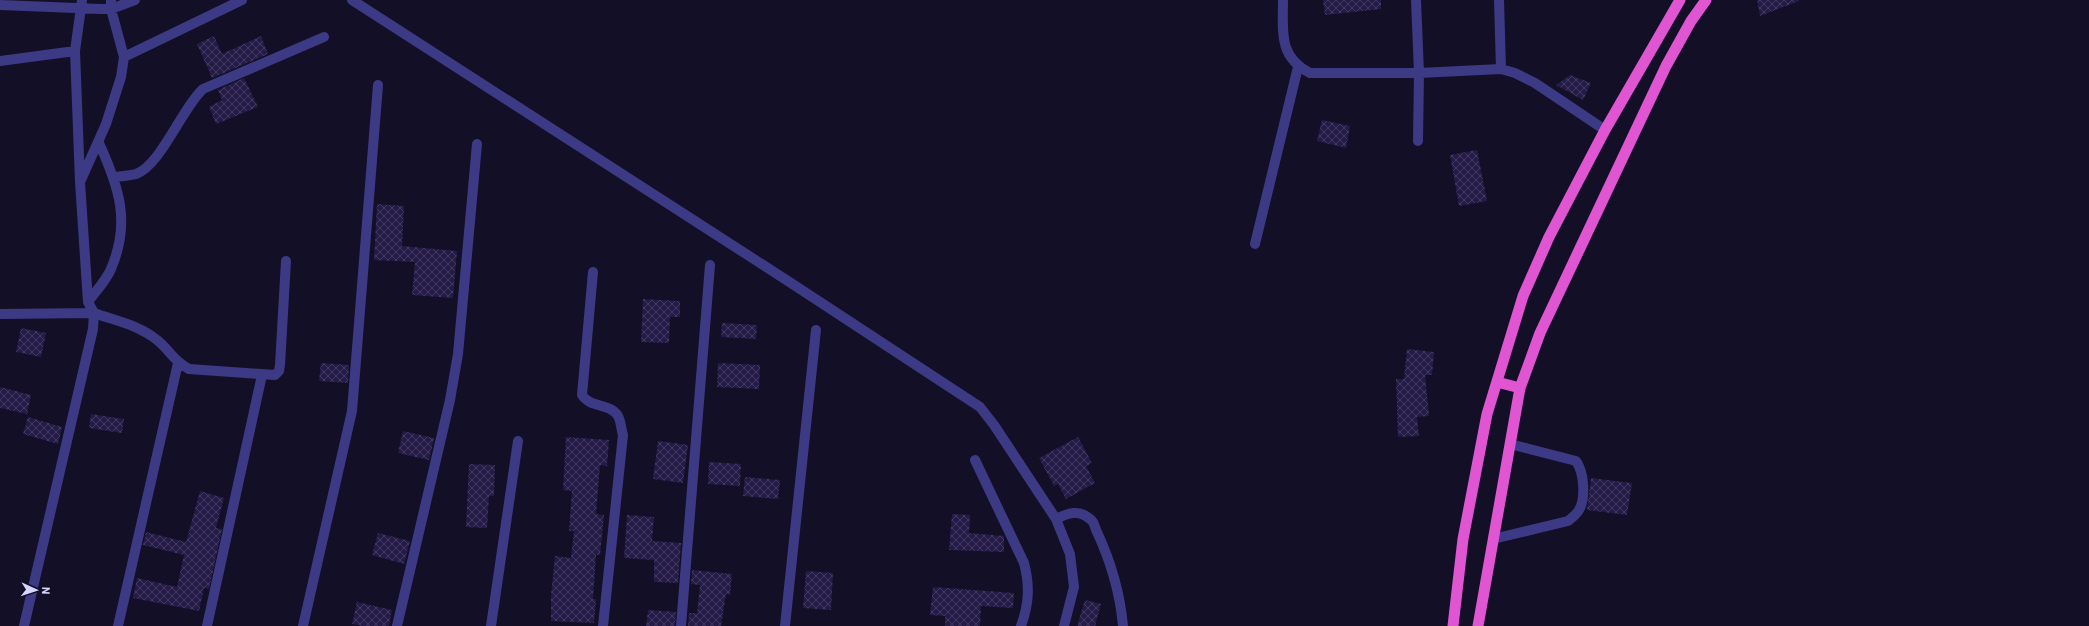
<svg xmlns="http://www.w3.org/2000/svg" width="2089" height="626" font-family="Barlow,sans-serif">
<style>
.building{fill:url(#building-cross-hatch)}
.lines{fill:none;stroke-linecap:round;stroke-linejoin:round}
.service{stroke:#3d3a85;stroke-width:10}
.minor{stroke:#3d3a85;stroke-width:10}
.trunk{stroke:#e055d1;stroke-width:11}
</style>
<defs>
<pattern id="building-cross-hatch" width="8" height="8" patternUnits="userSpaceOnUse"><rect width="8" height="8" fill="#241b47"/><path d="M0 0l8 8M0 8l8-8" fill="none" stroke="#433b63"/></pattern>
</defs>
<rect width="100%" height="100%" fill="#130f26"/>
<path class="building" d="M1323,0H1381V9L1325,15Z
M1757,0H1799V1L1760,16Z
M214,36L222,54L261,36L268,54L212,78L197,44Z
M1570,75L1591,83L1583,100L1556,85Z
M244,78L258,107L216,124L209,107L222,100L218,90Z
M1322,120L1350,126L1346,148L1317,141Z
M1477,150L1487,201L1459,206L1450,155Z
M377,204L404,206L402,246L457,251L453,298L412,295L415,262L374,260Z
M643,299L680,301V317H670L669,343L641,342Z
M722,323L757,325L756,339L721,337Z
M21,328L46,333L41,357L16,352Z
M1407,349L1434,352L1432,375H1425L1429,416L1417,417L1419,436L1398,437L1396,379H1404Z
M321,363L349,365L348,383L319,381Z
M718,363L760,365L759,389L717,387Z
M0,387L31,395L27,414L0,408Z
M91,414L124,419L122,433L89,428Z
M28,417L62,427L58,444L23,434Z
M403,431L434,438L429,460L398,453Z
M566,437L609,440L607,466L600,465L596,514L604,515L600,555H596L593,599H596L594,623L551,621V595L555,556L571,558L574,531H569L572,491L563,490Z
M1078,437L1092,463L1086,466L1095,483L1066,499L1058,484L1054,486L1039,458Z
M658,441L688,445L683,483L653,479Z
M709,462L741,464L740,486L708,484Z
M469,464L495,465L494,496H489L487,528L466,527Z
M745,477L780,480L778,499L743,496Z
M1591,478L1632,483L1627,515L1587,510Z
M200,491L224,498L216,528L222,529L209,589L204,588L199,611L133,598L137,578L177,587L184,555L143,545L146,532L186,542Z
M952,514L970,515L969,533L1004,536V552L949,550Z
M627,515L654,517L652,541L681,543L678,583L654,582V560L624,558Z
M378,533L410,541L404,564L372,555Z
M692,570L732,574L730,595L726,594L721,626H688L689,613H697L700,585L691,584Z
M806,571L833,573L831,610L803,608Z
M933,587L1014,593L1013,608L981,606L980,626H945V616L930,615Z
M1085,600L1101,604L1095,626H1077Z
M357,602L392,610L389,626H363L352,624Z
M648,610L676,612L675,626H646Z"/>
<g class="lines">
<path class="service" d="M1493,539L1568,521C1572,518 1576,515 1579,510C1586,498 1584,472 1576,461L1510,444"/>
<path class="minor" d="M82,0L75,51L80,182L88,302L94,313C116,321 139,325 157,340C170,350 172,360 189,369L275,375L279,371L280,365L286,261
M352,0L791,283L980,407L994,425L1056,519L1070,554L1074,587L1064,626
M1283,0C1283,31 1278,57 1310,73H1419L1501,69L1515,73L1535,83L1605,130
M1416,0L1419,73L1418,141
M1499,0L1501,69
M0,5L101,9H111L135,0
M124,57L242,0
M0,61L75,51
M114,177C121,176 129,176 136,174C161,165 182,108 203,89L324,37
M81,180L106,124L121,77L124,57L111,9V0
M1255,244L1298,67
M593,272L582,395C590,408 610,403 618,416C621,421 621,429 623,435L603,626
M88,302C95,292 106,281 111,269C131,222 119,187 99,143
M0,314L94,313L93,329L24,626
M975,460L1024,563C1030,586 1029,604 1021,626
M1056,519C1068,513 1079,509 1090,519C1094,521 1095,528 1097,532C1111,562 1120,593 1123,626
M118,626L178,363
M207,626L262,375
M303,626L352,411L378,85
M397,626L450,400L458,354L477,144
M491,626L518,441
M681,626L710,265
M785,626L816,330"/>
<path class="trunk" d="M1497,382L1520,388
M1453,626L1463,539L1487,414L1523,296L1549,237L1605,130L1680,0
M1478,626L1520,388L1540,333L1666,66L1691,21L1706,0"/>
</g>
<g transform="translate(36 590) rotate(93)" stroke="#130f26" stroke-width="3" paint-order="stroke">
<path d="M0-3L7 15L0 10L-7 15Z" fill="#d9d4ff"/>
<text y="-6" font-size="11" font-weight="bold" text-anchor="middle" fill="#d9d4ff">N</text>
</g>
</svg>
